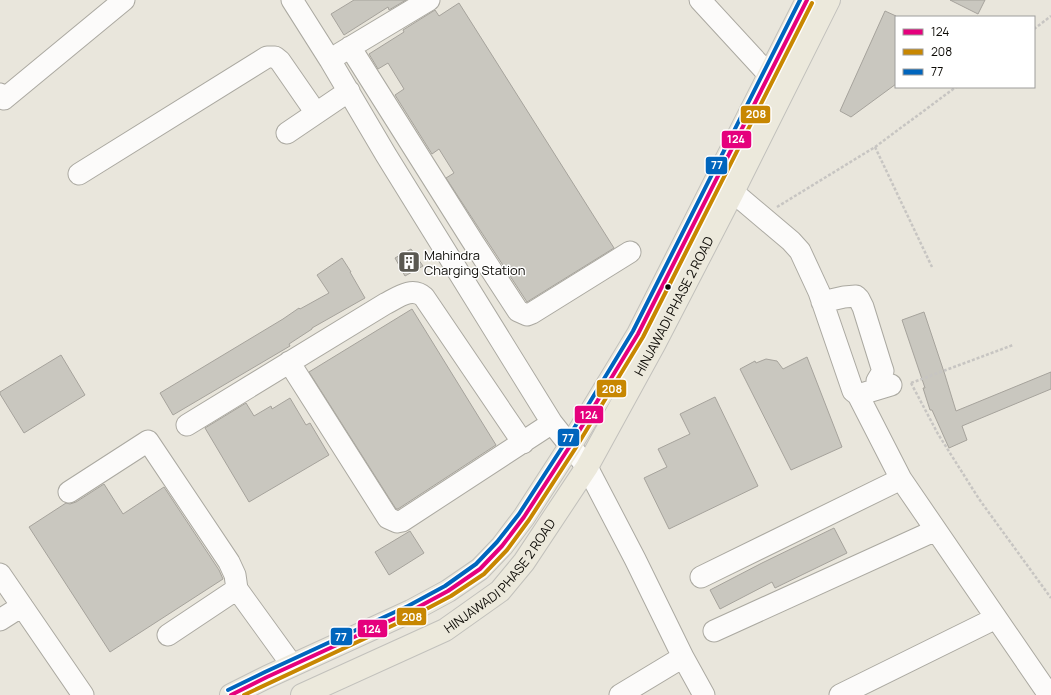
<svg xmlns="http://www.w3.org/2000/svg" width="1051" height="695" font-family="Manrope,sans-serif">
<style>
.building{fill:#c9c7bf;stroke:#a6a39c}
.lines{fill:none;stroke-linecap:round;stroke-linejoin:round}
.minor-casing{stroke:#aba9a1;stroke-width:23}
.major-casing{stroke:#c2c1bc;stroke-width:24}
.path{stroke:#c7c5c2;stroke-width:2.5;stroke-dasharray:3 2;stroke-linecap:butt}
.minor{stroke:#fcfbfa;stroke-width:21}
.major{stroke:#ece9dc;stroke-width:22}
.bus-1-casing{stroke:#fff;stroke-width:7}
.bus-2-casing{stroke:#fff;stroke-width:7}
.bus-3-casing{stroke:#fff;stroke-width:7}
.bus-1{stroke:#e5007d;stroke-width:4}
.bus-2{stroke:#c88701;stroke-width:4}
.bus-3{stroke:#0065bd;stroke-width:4}
.bus-dot{fill:#0d0b06;stroke:#fff;stroke-width:1.5}
.labels{text-anchor:middle;dominant-baseline:central;stroke-width:3;stroke-linejoin:round;paint-order:stroke}
.poi-label{font-size:13px;fill:#0d0b06;stroke:#fff;text-anchor:start}
.street-label{font-size:13px;fill:#0d0b06;stroke:#fff}
.line-badge{stroke:#fff;stroke-width:1.5}
.badge-label{font-size:11px;text-anchor:middle;font-weight:bold;fill:#fff}
</style>
<rect width="100%" height="100%" fill="#e9e6dc"/>
<path class="building" d="M354,0H406L389,10L388,7L344,35L331,14Z
M950,0H985L978,14Z
M459,3L614,248L527,302L446,178L454,173L439,149L432,154L395,95L404,89L388,63L378,69L369,54L404,32L403,30L435,10L439,16Z
M885,11L896,16V84L851,117L840,111Z
M411,249L423,266L405,276L395,258Z
M342,258L351,272H350L365,298L312,328V329L289,344L290,346L173,415L160,393L283,319L299,308L300,309L329,293L317,275Z
M412,309L496,445L398,509H396L309,372Z
M924,312L945,375L956,411L1051,372V389L962,426L967,440L949,448L932,410H930L923,388H925L902,320Z
M61,355L85,395L24,433L0,394V392Z
M807,357L842,447L791,470L740,369L755,361L756,363L766,359L777,361L783,369Z
M715,397L758,486L669,529L644,478L667,467L658,449L690,434L680,414Z
M290,398L306,425L310,423L329,455L249,502L205,428L246,403L254,416L271,406L272,409Z
M104,484L123,514L164,487L219,570L223,579L110,652L29,527L66,503L70,504L76,502Z
M834,528L847,553L775,588L772,582L720,609L710,590L762,563Z
M410,531L424,553L389,575L375,552Z"/>
<g class="lines">
<g class="minor-casing">
<path id="minor" d="M292,0L330,60L386,155L552,423L587,467L635,559L683,657L704,695
M700,0L769,75
M350,47L473,242L518,311L527,315L532,313L630,252
M339,54L429,0
M0,94L4,99L124,0
M287,133L349,91
M79,174L267,57H275L280,61L316,113
M733,192L791,241L800,251L819,292L853,391L858,395L891,385
M822,302L844,297L856,296L859,299L863,307L881,365L883,371L877,381L879,388
M289,362L388,518L397,522L402,521L552,423
M187,425L385,304C397,298 412,286 424,297L523,443
M901,479L1049,695
M69,492L148,441L229,562L235,575L237,589L292,665
M0,574L83,695
M701,577L901,479L858,395
M0,620L22,606
M714,631L936,530
M168,635L237,589
M620,695L683,657
M840,695L996,618"/>
</g>
<g class="major-casing">
<g id="major">
<path d="M231,695L267,677L411,611L448,591L480,569L502,546L524,517L570,446L638,334L807,0"/>
<path id="s1" d="M302,695L445,630L500,591L524,562L587,467L655,343L733,192L829,0"/>
</g>
</g>
<path class="path" d="M1034,29L1051,16
M875,147L932,267
M777,207L875,147L956,87
M911,383L938,434L979,499L1051,598
M911,383L1013,345"/>
<use href="#minor" class="minor"/>
<use href="#major" class="major"/>
<g class="bus-1-casing">
<path id="bus-1" d="M231,695L267,677L411,611L448,591L480,569L502,546L524,517L570,446L638,334L807,0"/>
</g>
<g class="bus-2-casing">
<path id="bus-2" d="M244,695L413,616L451,596L484,574L507,550L529,520L575,449L643,337L812,3"/>
</g>
<g class="bus-3-casing">
<path id="bus-3" d="M228,690L265,672L408,606L445,586L476,564L497,542L519,514L565,443L633,331L800,0"/>
</g>
<use href="#bus-1" class="bus-1"/>
<use href="#bus-2" class="bus-2"/>
<use href="#bus-3" class="bus-3"/>
</g>
<defs>
<g id="building-square" transform="scale(1.15)"><rect x="-9" y="-9" width="18" height="18" rx="4" fill="#5a5851" stroke="#fff"/><path d="M-4-6H4V6H1V3H-1V6H-4ZM-2.5-4.3h1.7v1.8h-1.7ZM.8-4.3h1.7v1.8H.8ZM-2.5-1h1.7V.8h-1.7ZM.8-1h1.7V.8H.8Z" fill="#fff"/></g>
</defs>
<g fill-rule="evenodd">
<use href="#building-square" x="409" y="262"/>
</g>
<circle class="bus-dot" cx="668" cy="287" r="3.5"/>
<g class="labels">
<g class="poi-label">
<text x="424" y="255">Mahindra<tspan x="424" dy="15">Charging Station</tspan></text>
</g>
<g class="street-label">
<text stroke="none"><textPath href="#s1" startOffset="559">HINJAWADI PHASE 2 ROAD</textPath></text>
<text stroke="none"><textPath href="#s1" startOffset="235">HINJAWADI PHASE 2 ROAD</textPath></text>
</g>
</g>
<g class="line-badge">
<rect x="740" y="105" width="31" height="19" rx="4" fill="#c88701"/>
<rect x="721" y="130" width="31" height="19" rx="4" fill="#e5007d"/>
<rect x="705" y="156" width="23" height="19" rx="4" fill="#0065bd"/>
<rect x="596" y="379" width="31" height="19" rx="4" fill="#c88701"/>
<rect x="574" y="405" width="30" height="19" rx="4" fill="#e5007d"/>
<rect x="557" y="428" width="23" height="19" rx="4" fill="#0065bd"/>
<rect x="396" y="607" width="31" height="19" rx="4" fill="#c88701"/>
<rect x="357" y="619" width="31" height="19" rx="4" fill="#e5007d"/>
<rect x="330" y="627" width="23" height="19" rx="4" fill="#0065bd"/>
</g>
<g class="badge-label">
<text x="756" y="118">208</text>
<text x="736" y="143">124</text>
<text x="717" y="169">77</text>
<text x="612" y="393">208</text>
<text x="589" y="419">124</text>
<text x="568" y="442">77</text>
<text x="412" y="621">208</text>
<text x="372" y="633">124</text>
<text x="341" y="641">77</text>
</g>
<rect x="895" y="16" width="140" height="72" fill="#ffffff" stroke="#9e9d9b"/>
<rect x="903" y="29" width="20" height="6" fill="#e5007d" stroke="#9e9d9b"/>
<text x="931" y="36" font-size="12" fill="#0d0b06">124</text>
<rect x="903" y="49" width="20" height="6" fill="#c88701" stroke="#9e9d9b"/>
<text x="931" y="56" font-size="12" fill="#0d0b06">208</text>
<rect x="903" y="69" width="20" height="6" fill="#0065bd" stroke="#9e9d9b"/>
<text x="931" y="76" font-size="12" fill="#0d0b06">77</text>
</svg>
